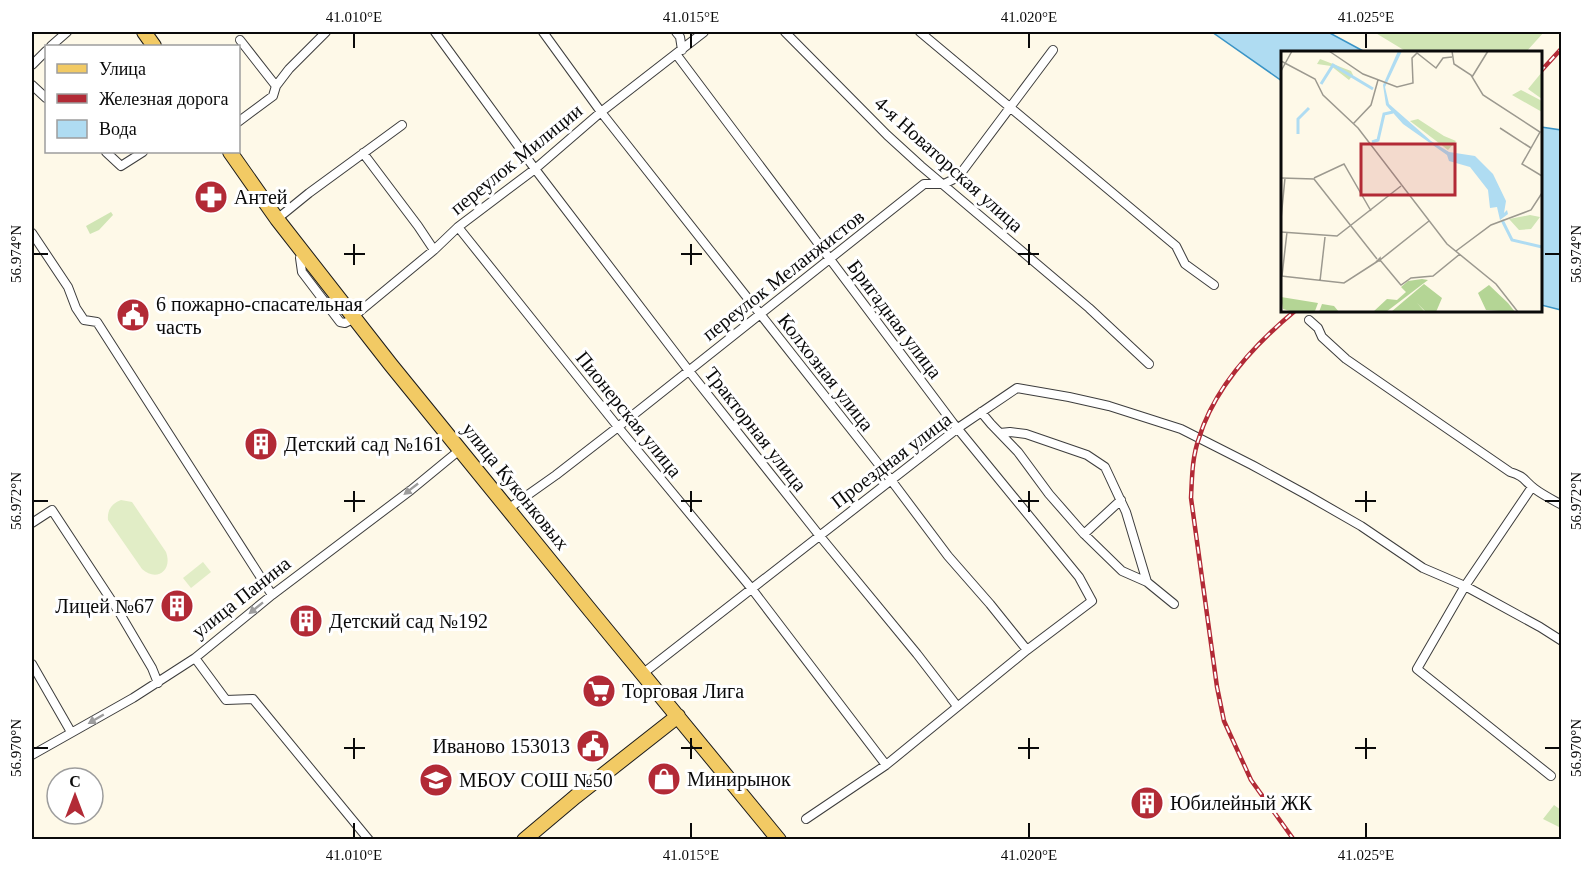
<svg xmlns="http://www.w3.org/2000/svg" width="1593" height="871" font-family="'Times New Roman',serif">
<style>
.green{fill:#d0e5b4}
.pitch{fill:#e1edc6}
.water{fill:#afdcf2;stroke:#3a94c6;stroke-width:1.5}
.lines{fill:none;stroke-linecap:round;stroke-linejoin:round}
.minor-casing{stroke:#3d3d3d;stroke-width:10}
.primary-casing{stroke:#1b1b1b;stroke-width:16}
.minor{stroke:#fff;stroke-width:8}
.primary{stroke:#f2ca64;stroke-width:14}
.rail-casing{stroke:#b22a36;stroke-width:4.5}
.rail{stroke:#fff;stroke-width:2;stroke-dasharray:7;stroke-linecap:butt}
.oneway{fill:#9d9d9d}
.ticks{fill:none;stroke:#0a0a0a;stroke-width:2}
.labels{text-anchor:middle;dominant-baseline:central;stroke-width:6;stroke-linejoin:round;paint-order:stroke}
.street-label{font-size:20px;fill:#0a0a0a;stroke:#fff}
.poi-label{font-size:20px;fill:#0a0a0a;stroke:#fff;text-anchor:start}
.inset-river{fill:none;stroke:#afdcf2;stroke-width:3}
.inset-road{fill:none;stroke:#9c998f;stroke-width:1.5}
.view{fill:#b22a36;fill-opacity:0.15;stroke:#b22a36;stroke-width:3}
.inset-edge{fill:none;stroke:#0a0a0a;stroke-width:3}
.neatline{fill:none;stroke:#0a0a0a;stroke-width:2}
.ticks-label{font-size:15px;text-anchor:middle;fill:#0a0a0a}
</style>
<rect width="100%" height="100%" fill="#fef9e8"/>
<path class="green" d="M1374,32H1544L1526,52H1407Z
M111,212L113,215L99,230L90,234L86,226Z
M1554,805L1561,810V828L1543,819Z"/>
<path class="pitch" d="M121,500L132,502L166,552C173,571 156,582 142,569L108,520C107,510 112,503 121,500Z
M203,562L211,572L191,588L183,578Z"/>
<path class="water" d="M1212,32H1328L1365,52H1282V81Z
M1541,127L1561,130V310L1541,305Z"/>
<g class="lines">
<g class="minor-casing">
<path id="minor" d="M435,32L535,169L689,371L819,535L917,654L957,706
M543,32L601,112L891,480L948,556L990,604L1027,650
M676,32L680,37L682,50
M785,32L887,135L921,166L1089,308L1149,364
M920,32L1176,246L1185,264L1214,285
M240,40L276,86
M51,46L67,32
M676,54L953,423L1079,577L1092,601L1027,650L886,765L806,819
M32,65L46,51
M32,85L46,98
M238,122L273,96L276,86L289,69L326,32
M106,152L121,166L143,152
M363,153L418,226L434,250
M277,219L309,193L402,125
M458,227L618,427L752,589L886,765
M32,233L68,287L76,308L84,320L97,322L272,595
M300,258L302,272L340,322L345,323L349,321
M353,317L434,250L458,227L535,169L601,112L704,32
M1309,320L1318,328L1322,337L1346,359L1510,472C1525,476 1524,481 1535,489C1543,495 1553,500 1562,505
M981,412L991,424L1018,452L1049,494L1084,534L1122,571L1147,582L1174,604
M1000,433L1010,432L1026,434L1087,455L1105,467L1126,512L1147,582
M1532,487L1465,586L1417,669L1551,776
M508,509L556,475L618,427L924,184H944L958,177L1053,50
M32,523L52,510L119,612L152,668L158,683
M1084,534L1121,500
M195,658L226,700L253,699L369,840
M32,664L71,732
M641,675L958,428L1017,388L1069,397L1109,406L1181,429L1252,465L1307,495L1361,526L1423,568L1465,586L1540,627L1562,641
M32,755L133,698L195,658L272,595L411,490L456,453"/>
</g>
<g class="primary-casing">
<path id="primary" d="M144,32L154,46
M230,152L277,219L391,365L590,610L779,840
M524,840L575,797L678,716"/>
</g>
<use href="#minor" class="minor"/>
<use href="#primary" class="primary"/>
<g class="rail-casing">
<path id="rail" d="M1540,72L1562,48
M1294,840L1251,780L1224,721L1217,687L1191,498C1192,478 1192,457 1199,438C1215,386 1255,344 1296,310"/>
</g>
<use href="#rail" class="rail"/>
</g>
<defs><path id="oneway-solid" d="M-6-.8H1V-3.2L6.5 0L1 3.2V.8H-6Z" transform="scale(1.5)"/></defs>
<g class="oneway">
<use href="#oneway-solid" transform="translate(411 489) rotate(142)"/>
<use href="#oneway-solid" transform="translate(256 608) rotate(141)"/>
<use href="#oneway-solid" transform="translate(96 719) rotate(150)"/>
</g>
<path class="ticks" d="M354,33V48M691,33V48M1029,33V48M1366,33V48M354,244V265M691,244V265M1029,244V265M33,254H48M344,254H365M681,254H702M1018,254H1039M1545,254H1560M354,491V512M691,491V512M1029,491V512M1366,491V512M33,501H48M344,501H365M681,501H702M1018,501H1039M1355,501H1376M1545,501H1560M354,738V759M691,738V759M1029,738V759M1366,738V759M33,748H48M344,748H365M681,748H702M1018,748H1039M1355,748H1376M1545,748H1560M354,823V838M691,823V838M1029,823V838M1366,823V838"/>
<defs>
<g id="pharmacy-disc" transform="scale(1.725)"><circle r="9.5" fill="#b22a36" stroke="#fff"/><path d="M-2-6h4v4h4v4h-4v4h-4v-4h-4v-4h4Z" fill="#fff"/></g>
<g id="civic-disc" transform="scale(1.725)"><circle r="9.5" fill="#b22a36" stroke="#fff"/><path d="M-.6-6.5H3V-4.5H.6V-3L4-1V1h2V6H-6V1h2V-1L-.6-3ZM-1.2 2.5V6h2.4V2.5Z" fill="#fff"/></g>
<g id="building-disc" transform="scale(1.725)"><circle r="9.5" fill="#b22a36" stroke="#fff"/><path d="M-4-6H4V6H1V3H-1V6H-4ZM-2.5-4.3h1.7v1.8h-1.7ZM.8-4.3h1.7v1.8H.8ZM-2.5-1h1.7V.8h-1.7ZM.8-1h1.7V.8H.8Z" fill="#fff"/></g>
<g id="supermarket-disc" transform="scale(1.725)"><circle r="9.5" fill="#b22a36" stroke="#fff"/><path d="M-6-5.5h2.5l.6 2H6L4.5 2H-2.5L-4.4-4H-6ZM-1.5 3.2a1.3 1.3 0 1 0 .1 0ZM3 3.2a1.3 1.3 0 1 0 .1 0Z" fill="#fff"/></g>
<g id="shop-disc" transform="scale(1.725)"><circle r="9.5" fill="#b22a36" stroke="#fff"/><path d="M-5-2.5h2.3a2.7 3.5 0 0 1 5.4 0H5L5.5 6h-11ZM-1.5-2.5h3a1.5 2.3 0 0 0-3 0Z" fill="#fff"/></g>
<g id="school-disc" transform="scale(1.725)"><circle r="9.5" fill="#b22a36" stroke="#fff"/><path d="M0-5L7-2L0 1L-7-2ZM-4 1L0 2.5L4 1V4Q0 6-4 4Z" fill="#fff"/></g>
</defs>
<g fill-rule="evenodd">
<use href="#pharmacy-disc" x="211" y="197"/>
<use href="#civic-disc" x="133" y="315"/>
<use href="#building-disc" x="261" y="444"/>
<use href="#building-disc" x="177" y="606"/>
<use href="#building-disc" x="306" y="621"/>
<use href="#supermarket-disc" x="599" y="691"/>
<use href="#civic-disc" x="593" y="746"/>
<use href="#shop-disc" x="664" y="779"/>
<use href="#school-disc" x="436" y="780"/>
<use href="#building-disc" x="1147" y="803"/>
</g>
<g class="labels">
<g class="street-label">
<text transform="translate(516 159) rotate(-39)">переулок Милиции</text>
<text transform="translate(949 164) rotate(42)">4-я Новаторская улица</text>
<text transform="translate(783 275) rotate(-38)">переулок Меланжистов</text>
<text transform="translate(895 319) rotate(53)">Бригадная улица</text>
<text transform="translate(826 372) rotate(52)">Колхозная улица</text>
<text transform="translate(629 414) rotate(51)">Пионерская улица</text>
<text transform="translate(756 429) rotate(52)">Тракторная улица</text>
<text transform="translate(891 460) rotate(-37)">Проездная улица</text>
<text transform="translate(516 486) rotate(51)">улица Куконковых</text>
<text transform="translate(241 597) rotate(-38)">улица Панина</text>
</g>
<g class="poi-label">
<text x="234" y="197">Антей</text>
<text x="156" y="304">6 пожарно-спасательная<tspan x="156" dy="23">часть</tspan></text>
<text x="284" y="444">Детский сад №161</text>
<text x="154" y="606" text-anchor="end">Лицей №67</text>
<text x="329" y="621">Детский сад №192</text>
<text x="622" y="691">Торговая Лига</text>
<text x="570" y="746" text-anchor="end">Иваново 153013</text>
<text x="687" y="779">Минирынок</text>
<text x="459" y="780">МБОУ СОШ №50</text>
<text x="1170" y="803">Юбилейный ЖК</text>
</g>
</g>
<g transform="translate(1281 51)">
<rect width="261" height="261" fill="#fef9e8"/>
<path d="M39,8L70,20L72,24L68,29L50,15L36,13ZM261,21V48L247,38ZM240,39L261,50V61L231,44ZM137,68L163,85L175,90L167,99L129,70ZM249,164L259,166L250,178L238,179L228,168Z" fill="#d0e5b4"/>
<path d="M141,228L147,229L105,261H92L106,248L116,249L125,241L120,236L127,230ZM143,233L161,247L155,261H145L136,252L144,261H110ZM208,234L227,252L234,261L205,259L197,242ZM0,246L37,252L34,260L38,261L41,253L53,255L58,261H12L2,258Z" fill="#b4d595"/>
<path d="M117,0H121L104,36L108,53L150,90L168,101L194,105L212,123L225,150L223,162L226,159L227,163L219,169L216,156L209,157L207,139L189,116L168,110L166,104L122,73L105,54L102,34Z" fill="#afdcf2"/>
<path class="inset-river" d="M40,33L52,14L92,38M17,83V68L28,57M91,91L97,89L103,63L112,61M221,169L231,189L261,196"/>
<path class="inset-road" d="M48,0L82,23L116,36L132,32L131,7L136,2L155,17L162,7L171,6M171,0L173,13L190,24L202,44L259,81L241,113L261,125M0,10L34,28L42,44L77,77L166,193L215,233L237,261M0,20L11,0M191,26L207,0M72,73L90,54L97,29M219,77L250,97M0,127L33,128L96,208M33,127L63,113L90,160M0,168L4,127M148,170L99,209V210H96L99,207V209L119,233L120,234L130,227L152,225L179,203M0,181L56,185L120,135M175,200L210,174L250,159L261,142M0,225L63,232L97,210M1,225L6,181M39,230L44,186"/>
<path class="view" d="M80,93H174V144H80Z"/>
<rect width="261" height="261" class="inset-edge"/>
</g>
<rect width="1593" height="871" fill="none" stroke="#ffffff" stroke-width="66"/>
<rect x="45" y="45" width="195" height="108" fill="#ffffff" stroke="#9d9d9d" stroke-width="1.5"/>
<rect x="57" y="64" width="30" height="9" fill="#f2ca64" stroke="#9d9d9d" stroke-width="1.5"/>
<text x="99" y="75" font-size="18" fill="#0a0a0a">Улица</text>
<rect x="57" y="94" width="30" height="9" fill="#b22a36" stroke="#9d9d9d" stroke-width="1.5"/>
<text x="99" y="105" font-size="18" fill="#0a0a0a">Железная дорога</text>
<rect x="57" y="120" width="30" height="18" fill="#afdcf2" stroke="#9d9d9d" stroke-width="1.5"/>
<text x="99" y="135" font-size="18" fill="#0a0a0a">Вода</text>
<g transform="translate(75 796)"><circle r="28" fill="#ffffff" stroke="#9d9d9d" stroke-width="1.5"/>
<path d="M0-4.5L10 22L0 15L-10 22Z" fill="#b22a36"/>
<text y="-9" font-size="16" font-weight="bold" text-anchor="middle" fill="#0a0a0a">С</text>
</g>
<rect x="33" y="33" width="1527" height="805" class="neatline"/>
<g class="ticks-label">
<text x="354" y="22">41.010°E</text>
<text x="691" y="22">41.015°E</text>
<text x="1029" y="22">41.020°E</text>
<text x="1366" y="22">41.025°E</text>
<text transform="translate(16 254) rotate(-90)" y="5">56.974°N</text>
<text transform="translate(1576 254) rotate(-90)" y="5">56.974°N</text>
<text transform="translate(16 501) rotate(-90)" y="5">56.972°N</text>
<text transform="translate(1576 501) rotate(-90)" y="5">56.972°N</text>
<text transform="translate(16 748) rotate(-90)" y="5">56.970°N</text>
<text transform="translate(1576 748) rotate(-90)" y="5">56.970°N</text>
<text x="354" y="860">41.010°E</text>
<text x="691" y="860">41.015°E</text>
<text x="1029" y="860">41.020°E</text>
<text x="1366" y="860">41.025°E</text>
</g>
</svg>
